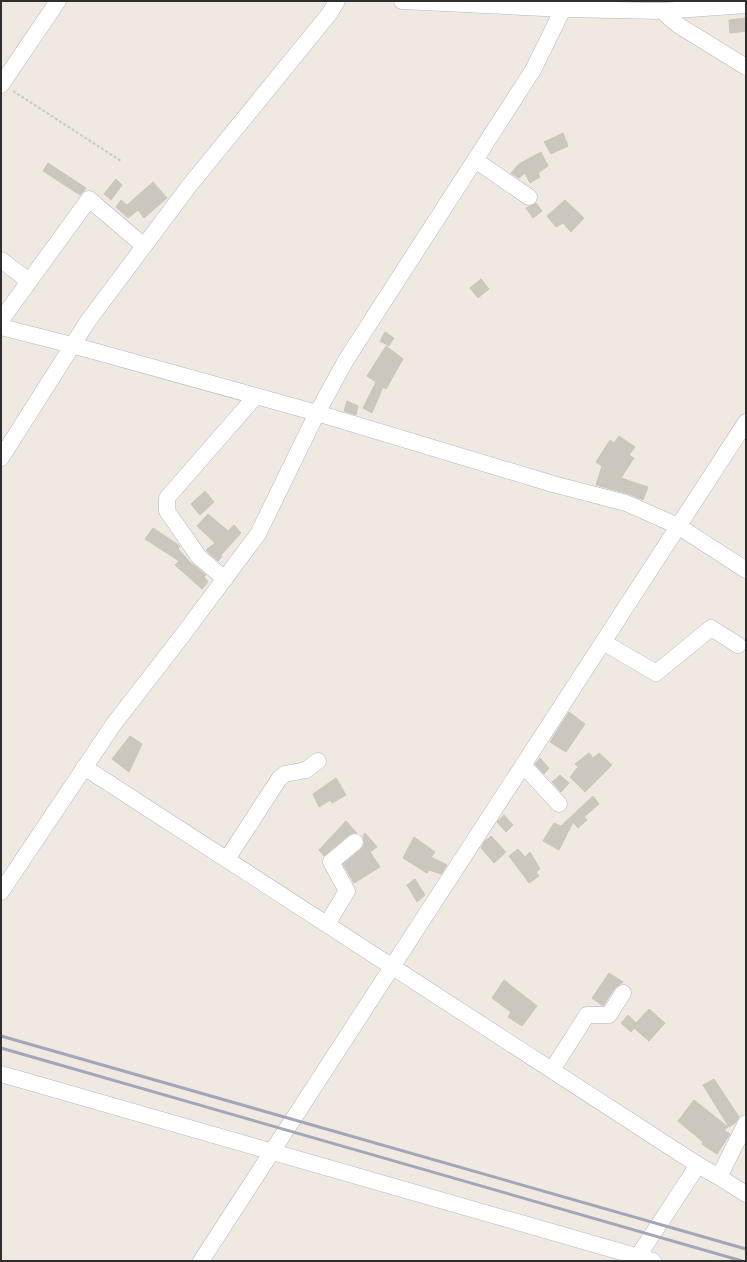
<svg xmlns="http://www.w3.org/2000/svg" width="747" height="1262" font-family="Lato,sans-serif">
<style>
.building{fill:#cbc7bf;stroke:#cbc5ba}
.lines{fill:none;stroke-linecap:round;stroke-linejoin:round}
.minor-casing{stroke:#b4b7c1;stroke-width:17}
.path{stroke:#c9c9c9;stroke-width:2;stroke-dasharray:3 2;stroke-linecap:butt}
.minor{stroke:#fff;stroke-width:16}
.rail{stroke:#a3a6b8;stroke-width:3}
</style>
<rect width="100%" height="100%" fill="#efe9e1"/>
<path class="building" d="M746,18V31L730,33L729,20Z
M563,133L568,146L551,154L544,142Z
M541,152L548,166L538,173L540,177L530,183L525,173L519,178L511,173L519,164Z
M48,163L86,188L83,192L80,195L43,171Z
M116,179L122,185L111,200L104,194Z
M153,182L167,198L144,218L138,210L128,218L116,207L121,200L127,205Z
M565,200L584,218L571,232L563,223L556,227L547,216Z
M536,203L542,211L533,218L526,208Z
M481,279L489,289L478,298L470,288Z
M385,332L394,338L389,346L380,341Z
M386,346L403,359L386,389L383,387L372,413L363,408L376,382L367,376Z
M347,401L358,406L356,415L344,411Z
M619,436L635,447L629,455L634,458L621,478L648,487L643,500L629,494L596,485L602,466L596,462L610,440L614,443Z
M205,491L214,502L200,515L191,504Z
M208,514L228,531L234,525L241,533L221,555L222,557L218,561L206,550L215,543L197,526Z
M153,528L180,546L178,549L191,563L206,575L204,577L208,582L202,589L175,565L179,561L145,539Z
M569,712L585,724L566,752L550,742Z
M130,736L142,744L129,772L112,759Z
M589,753L593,758L599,753L612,765L585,792L570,777L578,767L575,764Z
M540,758L549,768L544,774L535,764Z
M560,775L569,783L561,792L552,782Z
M336,778L346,795L332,803L330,800L319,807L313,794Z
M593,796L599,804L584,817L587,820L578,828L573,822L559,850L543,841L554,823L561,826Z
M504,815L513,825L506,832L497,822Z
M346,821L357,833H353L349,835L324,856L319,850Z
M365,833L377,847L370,852L380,867L354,883L343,864L361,849L364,845V841L363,836Z
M491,836L506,852L494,863L481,848L484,842Z
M414,837L435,852L431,857L447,865L441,874L429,870L427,873L403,858Z
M518,849L525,857L530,852L540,869L536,872L539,876L529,883L509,856Z
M415,879L425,895L417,902L407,885Z
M609,973L623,982L615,988L603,1006L592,998Z
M504,980L537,1006L522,1026L508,1017L511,1012L492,998Z
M649,1009L665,1023L649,1041L634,1028L631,1032L621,1023L628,1015L636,1023Z
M714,1079L739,1117L735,1123L729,1127L703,1085Z
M694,1100L728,1127L724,1130L730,1134L717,1154L702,1144L703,1142L678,1121Z"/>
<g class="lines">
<g class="minor-casing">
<path id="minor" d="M402,1L564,9L662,11L746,5
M662,11L678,25L746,67
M1,85L58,1
M475,160L529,197
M1,260L29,281
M1,320L89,199L144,246
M1,327L72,345L317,413L553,484L626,503L678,526L746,570
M1,458L88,321L189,186L330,13L337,1
M225,579L199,557L167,511V498L255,397
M603,642L656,673L711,628L738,645
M523,765L559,804
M84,767L698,1165L719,1177L746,1194
M227,859L279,779L285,774L306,770L318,761
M1,892L113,725L182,636L258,534L317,413L346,360L533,70L567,1
M327,924L347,891L331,862L355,842
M552,1070L587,1015H609L623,993
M1,1074L653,1261
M719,1177L746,1123
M201,1261L746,422
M635,1261L698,1165"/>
</g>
<path class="path" d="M13,91L121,161"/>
<use href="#minor" class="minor"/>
<path class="rail" d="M1,1036L746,1249
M1,1048L742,1261"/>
</g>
<rect width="747" height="1262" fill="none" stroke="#2e2e2e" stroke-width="4"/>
</svg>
